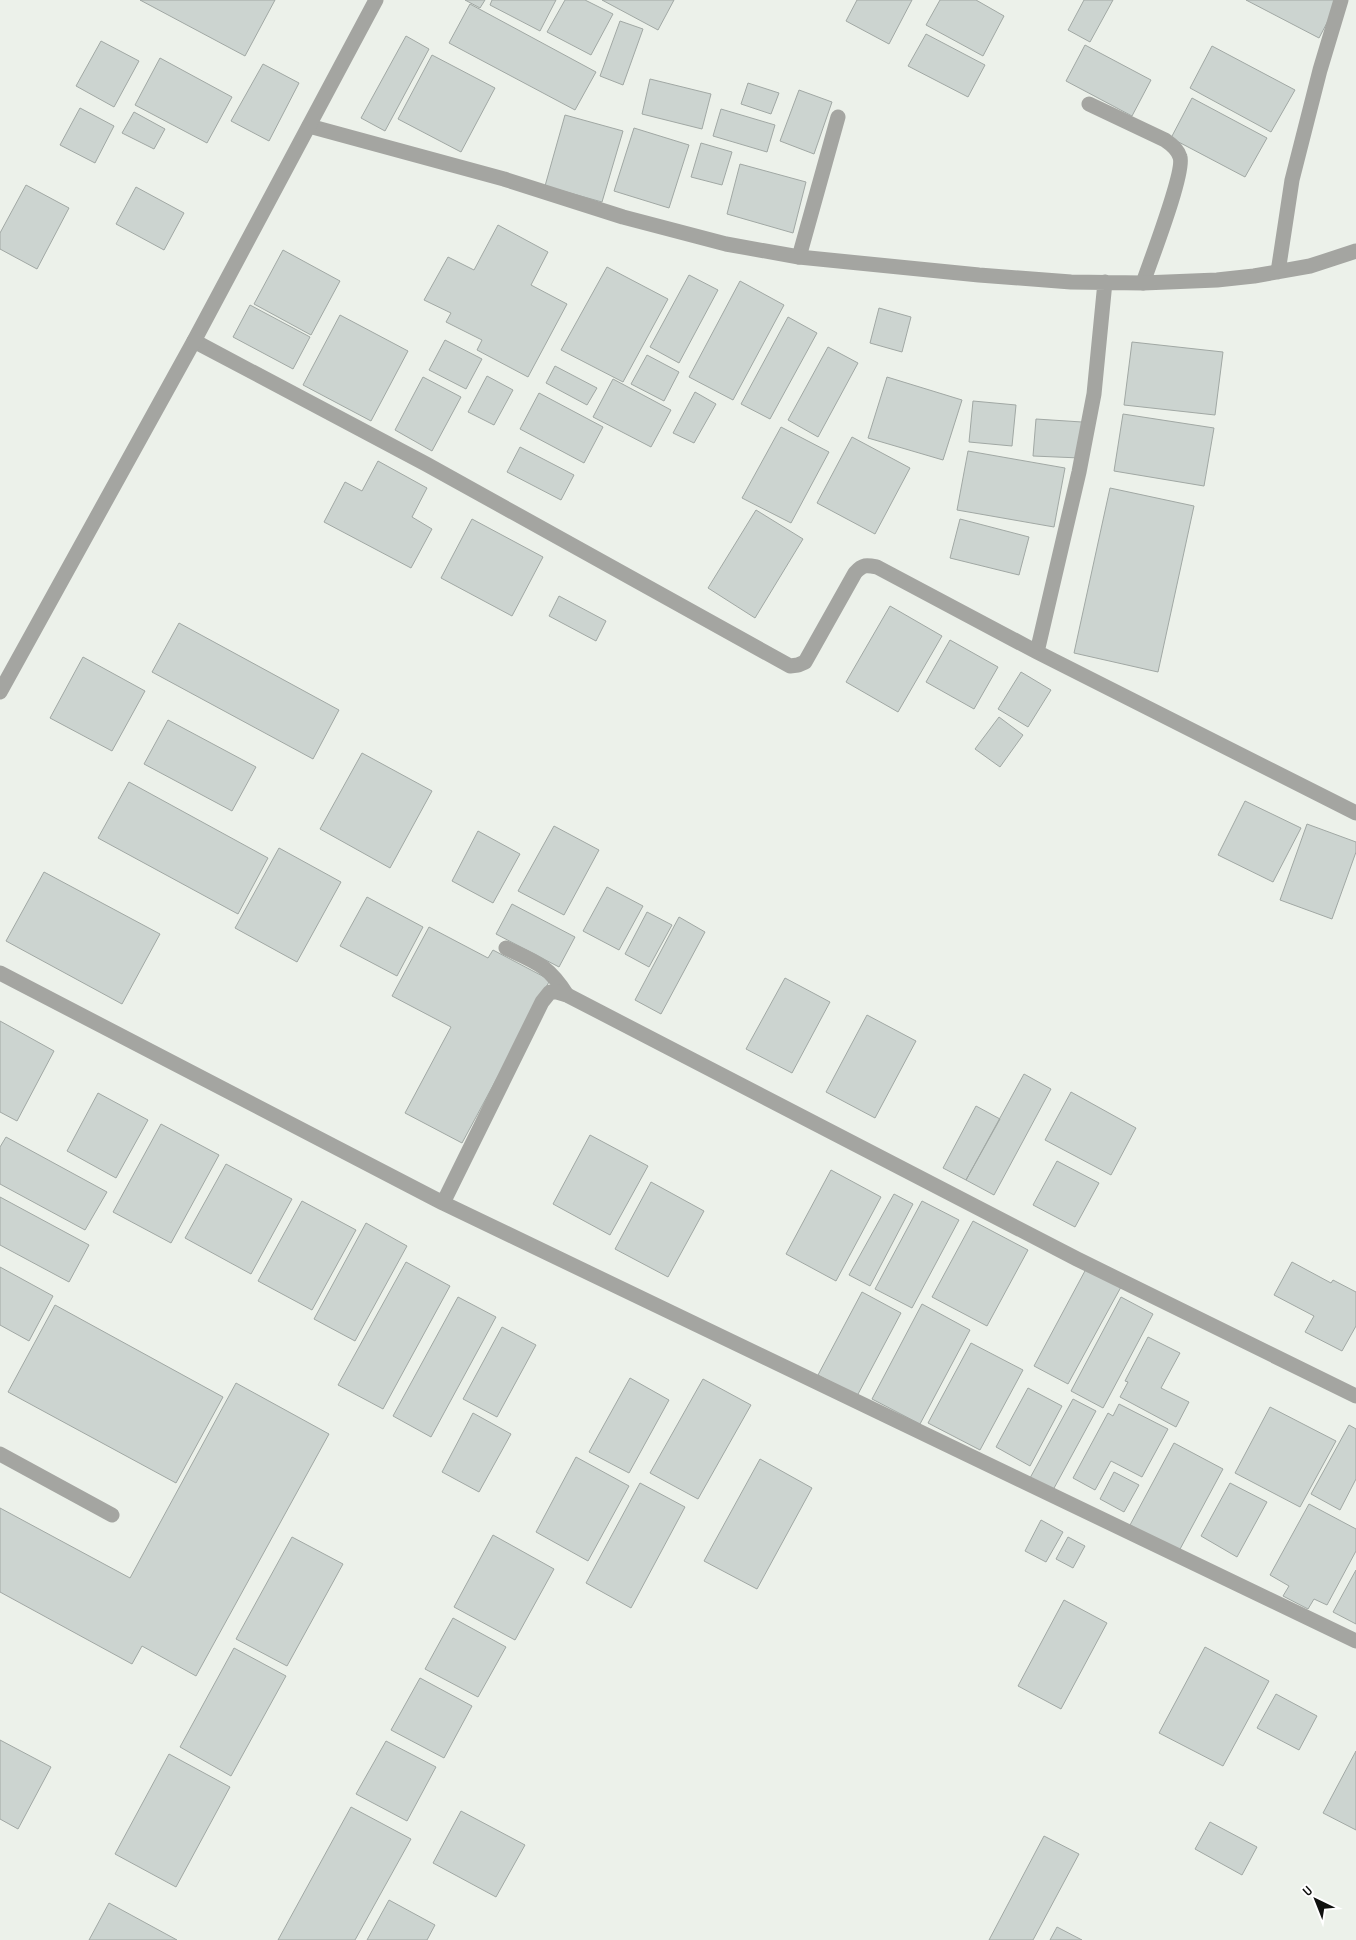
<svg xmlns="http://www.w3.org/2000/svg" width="1356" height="1940" font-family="'Sofia Sans Condensed',sans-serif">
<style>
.building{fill:#ccd4d0;stroke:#a1a8a4}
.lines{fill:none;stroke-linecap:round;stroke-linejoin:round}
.service{stroke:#a4a5a1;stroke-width:15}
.minor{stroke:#a4a5a1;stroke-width:15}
.tertiary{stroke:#a4a5a1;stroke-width:15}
</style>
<rect width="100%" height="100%" fill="#ecf1ea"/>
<path class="building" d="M140,0H275L245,56Z
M465,0H485L480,8Z
M492,0H556L540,31L490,5Z
M565,0H585L613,14L591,55L547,32Z
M602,0H674L658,30Z
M857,0H912L889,44L846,21Z
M940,0H976L1004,16L983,56L926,25Z
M1084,0H1113L1090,42L1068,30Z
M1246,0H1339L1319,38Z
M470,4L596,72L575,110L449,43Z
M620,21L643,29L623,85L600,76Z
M926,34L985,65L968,97L908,66Z
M406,36L429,49L385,131L361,118Z
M101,41L139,61L114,107L76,86Z
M1085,45L1151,80L1132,116L1066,81Z
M1212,46L1295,90L1271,132L1190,88Z
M432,55L495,88L461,152L398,119Z
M160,58L232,97L207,143L135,105Z
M263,64L299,83L269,141L231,121Z
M650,79L711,94L702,129L642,114Z
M748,83L779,93L771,114L741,104Z
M799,90L832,102L814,154L780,141Z
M1192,98L1267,138L1245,177L1171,138Z
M80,108L114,126L95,163L60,145Z
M721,109L775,125L767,152L713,136Z
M134,112L165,129L154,149L122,133Z
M565,115L623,131L602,202L545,186Z
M634,128L689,145L669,208L614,191Z
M701,143L732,152L722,185L691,177Z
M740,164L806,182L793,233L727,214Z
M26,185L69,208L37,269L0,249V233Z
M136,187L184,213L164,250L116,224Z
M498,225L548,252L531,285L567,304L528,377L477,350L482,340L446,322L451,313L424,300L448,257L474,270Z
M283,250L340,281L311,335L254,304Z
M607,267L668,299L623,382L561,350Z
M689,275L718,290L679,363L650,347Z
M740,281L784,305L733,400L689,377Z
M250,305L310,337L293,369L233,337Z
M879,308L911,317L902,352L870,343Z
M340,315L408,351L371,421L303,385Z
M788,317L817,333L770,419L741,404Z
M445,340L482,359L466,389L429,370Z
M1132,342L1223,352L1215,415L1124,405Z
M828,347L858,363L818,437L788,420Z
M647,355L679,372L664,401L631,384Z
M555,366L597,388L587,405L546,383Z
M487,376L513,390L494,425L468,412Z
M423,377L461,397L432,451L395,430Z
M887,377L962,400L943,460L868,438Z
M613,379L671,410L651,447L593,417Z
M695,392L716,404L694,443L673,433Z
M539,393L603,427L584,463L520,429Z
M973,401L1016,405L1012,446L969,442Z
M1123,414L1214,428L1204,486L1114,471Z
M1036,419L1082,422L1080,458L1033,456Z
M781,427L829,452L791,523L742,498Z
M852,437L910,468L875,534L817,503Z
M520,447L574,475L561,500L507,472Z
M968,451L1065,468L1054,527L957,510Z
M378,461L427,488L412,517L432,529L411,568L324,522L345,482L362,491Z
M1110,488L1194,506L1158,672L1074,653Z
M756,510L803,539L755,618L708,588Z
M472,519L543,557L512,616L441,578Z
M960,519L1029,537L1019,575L950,558Z
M559,596L606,621L596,641L549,616Z
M890,606L942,636L898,712L846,682Z
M179,623L339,710L313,759L152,672Z
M950,640L998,667L974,709L926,682Z
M83,657L145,691L112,751L50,718Z
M1021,672L1051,690L1028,727L998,709Z
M999,717L1023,735L1000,767L975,749Z
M168,720L256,767L232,811L144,764Z
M362,753L432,791L390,868L320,829Z
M129,782L268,858L238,914L98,838Z
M1245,801L1301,828L1273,882L1218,855Z
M1307,824L1356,842V852L1332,919L1280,900Z
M554,826L599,850L564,915L518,891Z
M478,831L520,854L493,903L452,881Z
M279,848L341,882L297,962L235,928Z
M44,872L160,934L122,1004L6,941Z
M607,887L643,906L619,950L583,931Z
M367,897L423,927L397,976L340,946Z
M512,904L575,937L559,967L496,934Z
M647,912L672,925L649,967L625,954Z
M679,917L705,932L661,1014L635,1000Z
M429,927L488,958L493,950L550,980L462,1143L405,1113L451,1027L392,996Z
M785,978L830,1002L792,1073L746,1049Z
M867,1015L916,1041L875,1118L826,1092Z
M0,1021L54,1051L17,1121L0,1112Z
M1024,1074L1051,1089L994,1195L966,1180Z
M1071,1092L1136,1128L1111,1175L1045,1140Z
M98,1093L148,1120L116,1178L67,1151Z
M976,1106L1000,1119L966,1180L943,1168Z
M161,1124L219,1155L171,1243L113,1212Z
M590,1135L648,1166L610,1235L553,1204Z
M6,1137L107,1192L85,1230L0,1184V1147Z
M1057,1161L1099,1183L1075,1227L1033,1205Z
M226,1164L292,1199L251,1274L185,1238Z
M831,1170L881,1197L836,1281L786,1254Z
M651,1182L704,1211L668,1277L615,1249Z
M894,1194L913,1204L870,1286L849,1275Z
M0,1197L89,1245L69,1282L0,1245Z
M302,1201L356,1230L312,1310L258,1281Z
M922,1201L959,1220L912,1308L875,1289Z
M973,1221L1028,1250L987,1326L932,1297Z
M366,1223L407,1246L355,1341L314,1319Z
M406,1262L450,1286L383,1409L338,1385Z
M1292,1262L1331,1283L1333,1280L1356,1292V1326L1342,1351L1305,1332L1314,1316L1274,1295Z
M0,1267L53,1296L29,1341L0,1325Z
M1086,1269L1121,1287L1068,1384L1034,1366Z
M862,1292L901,1313L857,1396L818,1375Z
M458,1297L496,1317L431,1437L393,1416Z
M1121,1297L1153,1314L1103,1408L1071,1391Z
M922,1304L970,1330L920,1424L872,1399Z
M55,1305L223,1397L176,1483L8,1392Z
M502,1327L536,1345L497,1417L463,1399Z
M1148,1337L1180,1353L1161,1388L1189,1402L1176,1427L1120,1397L1128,1382L1125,1381Z
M971,1343L1023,1370L980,1450L928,1423Z
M630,1378L669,1400L629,1473L589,1452Z
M703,1379L751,1405L698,1499L650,1473Z
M236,1383L329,1434L196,1676L142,1646L132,1664L0,1592V1508L130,1578Z
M1028,1388L1062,1406L1030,1466L996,1447Z
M1073,1399L1096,1411L1053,1490L1030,1478Z
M1119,1404L1168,1429L1142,1477L1111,1461L1095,1490L1073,1478L1108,1413L1113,1416Z
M1270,1407L1336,1441L1300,1507L1235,1473Z
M473,1413L511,1434L479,1492L442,1472Z
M1349,1425L1356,1429V1479L1340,1510L1311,1494Z
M1174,1443L1223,1469L1179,1551L1130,1525Z
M576,1457L629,1486L588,1561L536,1532Z
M760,1459L812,1488L757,1589L704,1561Z
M1114,1472L1139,1485L1124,1512L1100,1499Z
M640,1483L685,1507L631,1608L586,1583Z
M1230,1483L1267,1502L1237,1557L1201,1536Z
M1309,1504L1356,1529V1551L1327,1605L1314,1599L1308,1609L1283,1596L1289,1586L1270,1575Z
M1041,1520L1063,1532L1046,1562L1025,1551Z
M493,1535L554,1569L515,1640L454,1607Z
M292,1537L343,1564L287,1666L236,1639Z
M1068,1537L1085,1546L1073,1568L1056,1559Z
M1356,1570V1624L1333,1612Z
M1064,1600L1107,1623L1061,1709L1018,1686Z
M453,1618L506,1647L478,1697L425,1669Z
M1205,1647L1269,1681L1223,1766L1159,1733Z
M234,1648L286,1676L231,1776L180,1747Z
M420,1678L472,1706L444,1758L391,1730Z
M1276,1694L1317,1716L1299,1750L1257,1728Z
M0,1740L51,1767L18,1829L0,1819Z
M386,1741L436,1767L407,1821L356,1794Z
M1356,1751V1830L1323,1813Z
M169,1754L230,1787L176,1887L115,1854Z
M351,1807L411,1839L355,1940H278Z
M461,1811L525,1845L496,1897L433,1863Z
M1210,1822L1257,1847L1242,1875L1195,1849Z
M1044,1836L1079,1854L1033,1940H989Z
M389,1900L435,1925L427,1940H367Z
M109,1903L177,1940H89Z
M1057,1927L1082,1940H1050Z"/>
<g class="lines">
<path class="service" d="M1089,104L1165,140C1171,144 1178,150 1180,157C1185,172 1150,262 1143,283
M799,257L838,117
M506,948C536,962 548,965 567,995
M0,1454L112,1515"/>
<path class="minor" d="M309,126L504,179L623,217L726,244L799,257L979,275L1071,282L1143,283L1217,280L1254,276L1310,266L1356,251
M1278,272L1292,180L1320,70L1341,0
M194,341L426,464L790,666L798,665L805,662L855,573C863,564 867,565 877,567L1037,652L1356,813
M1037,652L1079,472L1094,394L1105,282
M0,973L443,1203L1356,1641
M443,1203L542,1002L550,992H557L567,995L1077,1259L1356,1396"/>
<path class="tertiary" d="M0,692L194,341L376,0"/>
</g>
<g transform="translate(1316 1900) rotate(317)" stroke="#ffffff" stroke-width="4" paint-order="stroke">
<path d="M0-4L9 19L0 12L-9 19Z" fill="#10110f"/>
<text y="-8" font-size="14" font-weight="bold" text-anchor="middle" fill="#10110f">U</text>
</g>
</svg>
